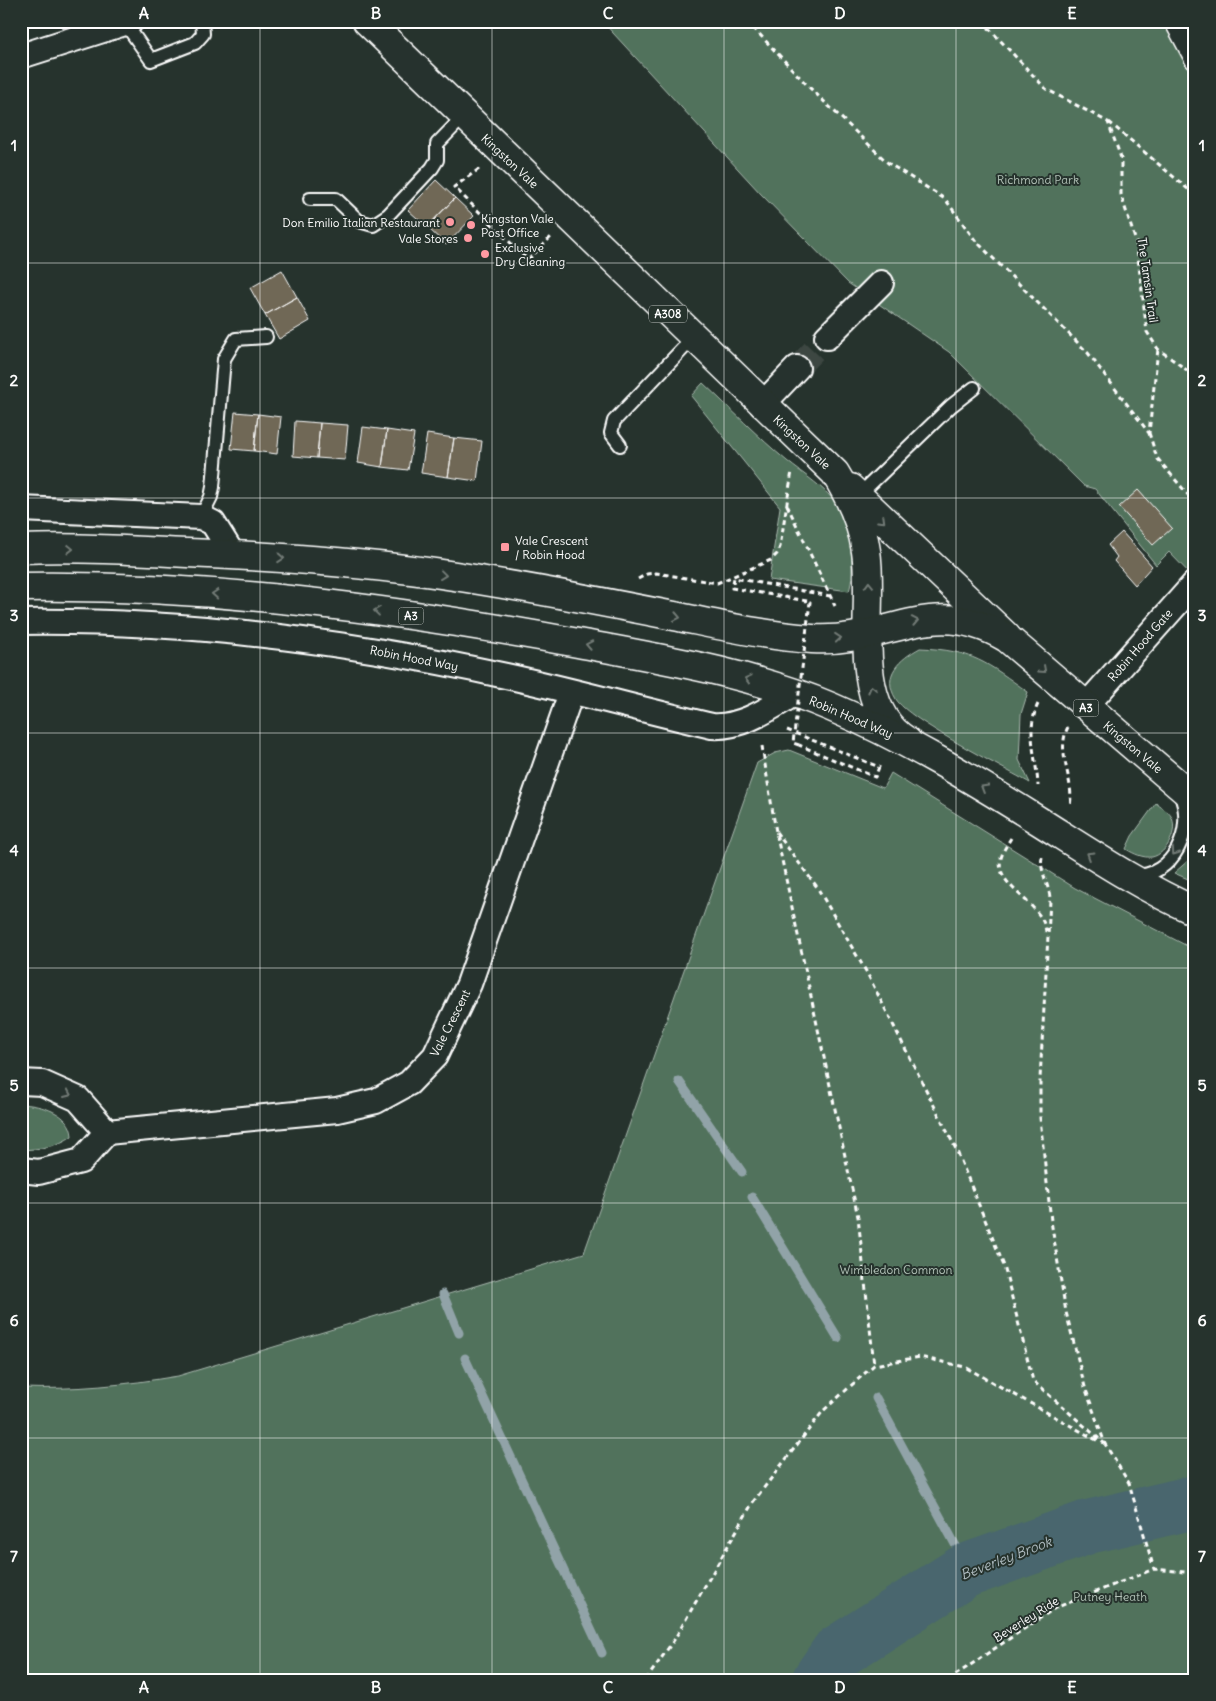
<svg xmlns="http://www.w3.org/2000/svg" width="1216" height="1701" font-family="Delius,sans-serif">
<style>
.green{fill:#51725c;stroke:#a8b8ae}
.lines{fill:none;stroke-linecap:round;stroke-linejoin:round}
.stream{stroke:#91a3a8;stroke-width:9}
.river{stroke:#48666e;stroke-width:54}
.building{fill:#6f6857;stroke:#fff}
.minor-tunnel{stroke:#3c4742;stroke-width:24;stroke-dasharray:24 12;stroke-linecap:butt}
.service-casing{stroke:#fff;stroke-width:16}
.pedestrian-casing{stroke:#fff;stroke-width:22}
.minor-casing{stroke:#fff;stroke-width:28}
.primary-casing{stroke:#fff;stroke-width:31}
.trunk-casing{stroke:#fff;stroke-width:31}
.path{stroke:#fff;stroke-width:3;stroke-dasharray:5 4;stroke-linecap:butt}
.service{stroke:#26332d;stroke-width:12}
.pedestrian{stroke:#26332d;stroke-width:19}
.minor{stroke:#26332d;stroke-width:24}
.primary{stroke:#26332d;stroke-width:28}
.trunk{stroke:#26332d;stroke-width:28}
.path-bridge{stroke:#fff;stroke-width:3;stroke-dasharray:5 4;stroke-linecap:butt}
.oneway{stroke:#727a76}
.grid{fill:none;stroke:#fff;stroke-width:1;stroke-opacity:0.55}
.poi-dot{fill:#ff9aa2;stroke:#26332d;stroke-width:2}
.labels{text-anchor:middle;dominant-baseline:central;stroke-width:4;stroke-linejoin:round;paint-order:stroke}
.shield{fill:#26332d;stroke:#bec2c0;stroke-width:1}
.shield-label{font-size:11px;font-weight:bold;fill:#fff}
.street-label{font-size:12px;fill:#fff;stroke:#26332d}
.park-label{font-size:12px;fill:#b1c0b6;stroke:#26332d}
.poi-label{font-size:12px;fill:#fff;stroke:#26332d;text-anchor:start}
.water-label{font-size:14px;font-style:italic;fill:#adbabe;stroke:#26332d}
.neatline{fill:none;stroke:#fff;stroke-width:2}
.grid-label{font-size:16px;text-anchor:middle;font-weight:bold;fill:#fff}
</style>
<rect width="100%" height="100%" fill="#26332d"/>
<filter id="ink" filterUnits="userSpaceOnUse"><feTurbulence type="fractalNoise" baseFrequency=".02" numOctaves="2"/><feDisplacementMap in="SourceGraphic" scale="10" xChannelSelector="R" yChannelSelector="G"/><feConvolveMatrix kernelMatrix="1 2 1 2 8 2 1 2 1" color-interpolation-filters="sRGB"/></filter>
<g filter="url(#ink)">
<path class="green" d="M602,21H1195V579L1169,552L1156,565L1095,489L1084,486L949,352L848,283L761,194Z
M703,383C731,409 758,437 787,461C804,475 826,488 838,506C850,523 856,572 849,591L769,580L780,507L691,396Z
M920,648C973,650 987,663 1028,692L1021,714L1019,760L1030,783C1004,768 908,720 896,699C881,675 900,659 920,648Z
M789,750L883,788L891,773L1075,888L1195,950V1680H21V1388C75,1390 125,1385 178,1376L584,1253L757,763L775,753Z
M1156,803C1160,807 1168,811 1171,816C1179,830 1167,854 1152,857C1143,858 1134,854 1126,849L1132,836Z
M1195,842V882L1174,873L1190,859Z
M21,1104C41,1105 71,1113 72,1136C57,1147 39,1149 21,1150Z"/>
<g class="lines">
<path class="stream" d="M679,1081L742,1172
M752,1197L838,1338
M443,1294L459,1333
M465,1358L602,1653
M876,1398L969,1570"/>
<path class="river" d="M819,1680L838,1652L965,1571L1088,1527L1195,1502"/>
</g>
<path class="building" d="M436,180L455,198L427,227L408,210Z
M455,198L474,216L446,245L427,227Z
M282,270L297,297L265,315L250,288Z
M297,297L310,321L279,339L265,315Z
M235,412L258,414L254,451L231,449Z
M258,414L281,417L277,454L254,451Z
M295,421L320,423L317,458L293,456Z
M320,423L348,425L345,460L317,458Z
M363,427L387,430L382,467L358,463Z
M387,430L414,434L408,470L382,467Z
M427,434L454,438L448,477L421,473Z
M454,438L482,441L477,481L448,477Z
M1138,490L1172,528L1153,545L1119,507Z
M1122,532L1152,566L1135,585L1114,561L1117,557L1108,545Z"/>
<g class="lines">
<path class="minor-tunnel" d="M797,368L827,337"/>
<g class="service-casing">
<path id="service" d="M125,23L151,60L195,43L203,34L202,21
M310,199H336L359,221L373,225L388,215L432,168L437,160V144L464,116
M620,445L611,433L614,421L693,338
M858,496L951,406L974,388
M201,517L211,497L213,487L224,359L236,339L266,337
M1132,876C1174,878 1196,828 1180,794"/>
</g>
<g class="pedestrian-casing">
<path id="pedestrian" d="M1174,21L1195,60"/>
</g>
<g class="minor-casing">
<path id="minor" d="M21,56L131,21
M827,337L881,283
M762,405L797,368
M21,509L201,517L213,523L233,555
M21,622C184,620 347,641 506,676C575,691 643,710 712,726C742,728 770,708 794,694
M1085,707L1195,583
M21,1082L42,1083L78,1099L107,1132L81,1161L39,1172L21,1170
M107,1132L337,1110L376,1101L409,1083L435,1056L469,984L571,693"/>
</g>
<g class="primary-casing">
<path id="primary" d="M367,21L835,473C850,497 862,522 866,551C875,608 848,706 907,741
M850,488L1006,636"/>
</g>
<g class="trunk-casing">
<path id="trunk" d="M21,549C76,547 132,550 187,553C288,557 391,564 491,582C552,592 613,604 674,616C719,625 766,636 812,639C888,644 930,593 1007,638L1195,799
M21,587C208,584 395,609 578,643C663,659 751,673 831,707C904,738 972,779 1039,821C1090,853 1139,886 1195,911"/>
</g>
<path class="path" d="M747,21L808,86L888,163L945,199L975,240L1088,353L1149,433L1158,349
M982,21L1046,89L1108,122L1121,158V195L1136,242L1147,332L1158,349L1195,376
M1109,122L1195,195
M479,169L454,187L528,260L551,237
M1149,433L1157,458L1195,503
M787,505L835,606
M638,579L647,574L656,573L717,583L771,560L777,554L780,547L792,471
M807,601L732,588L734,578L830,596
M1038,704C1025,732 1037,758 1038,786
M1068,727C1055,753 1075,779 1070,806
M787,730L879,767L875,777L799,745
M762,746L776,832L858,1217L874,1365
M776,832L817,887L867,973L956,1149L1004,1266L1033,1381L1105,1444
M1011,838C1008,843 1004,849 1002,855C990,886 1043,901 1046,932
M1042,857C1039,872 1050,885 1050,900L1040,1079V1118L1051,1221L1066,1312L1085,1387L1105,1444L1129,1483L1154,1569
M646,1680L674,1640L753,1502L823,1411L874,1365L920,1357L965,1367L1100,1442
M948,1680L1055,1608L1154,1569L1195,1573"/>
<use href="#service" class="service"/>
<use href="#pedestrian" class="pedestrian"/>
<use href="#minor" class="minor"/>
<use href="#primary" class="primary"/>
<use href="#trunk" class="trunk"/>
<path class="path-bridge" d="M799,745L793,743L810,602L807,601"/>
</g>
<defs><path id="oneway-chevron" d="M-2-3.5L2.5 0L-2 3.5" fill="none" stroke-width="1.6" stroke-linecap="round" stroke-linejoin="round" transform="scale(1.25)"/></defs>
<g class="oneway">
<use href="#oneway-chevron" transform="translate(882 520) rotate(44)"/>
<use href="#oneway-chevron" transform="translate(70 549) rotate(1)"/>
<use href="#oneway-chevron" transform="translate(281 558) rotate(4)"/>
<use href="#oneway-chevron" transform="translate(443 575) rotate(7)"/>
<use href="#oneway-chevron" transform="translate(869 585) rotate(-92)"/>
<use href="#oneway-chevron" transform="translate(215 594) rotate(-176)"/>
<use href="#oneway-chevron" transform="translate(377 611) rotate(-173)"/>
<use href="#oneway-chevron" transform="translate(677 617) rotate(11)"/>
<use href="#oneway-chevron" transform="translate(915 621) rotate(-11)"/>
<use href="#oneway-chevron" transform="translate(838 638) rotate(-5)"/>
<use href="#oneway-chevron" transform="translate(589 645) rotate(-169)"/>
<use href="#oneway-chevron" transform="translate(1043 670) rotate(42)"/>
<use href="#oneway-chevron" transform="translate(748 679) rotate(-165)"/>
<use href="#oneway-chevron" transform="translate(872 689) rotate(-104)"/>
<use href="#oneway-chevron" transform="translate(984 788) rotate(-149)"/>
<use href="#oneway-chevron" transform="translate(1175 852) rotate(125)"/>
<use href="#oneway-chevron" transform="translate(1090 855) rotate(-148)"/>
<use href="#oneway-chevron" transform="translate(68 1094) rotate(24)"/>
</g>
</g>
<path class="grid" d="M260,21V1680M492,21V1680M724,21V1680M956,21V1680M21,263H1195M21,498H1195M21,733H1195M21,968H1195M21,1203H1195M21,1438H1195"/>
<g class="poi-dot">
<circle cx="450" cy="222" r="5"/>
<circle cx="471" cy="225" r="5"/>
<circle cx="468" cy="238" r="5"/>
<circle cx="485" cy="254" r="5"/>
<rect x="500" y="542" width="10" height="10" rx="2.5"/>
</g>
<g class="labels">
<g class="shield">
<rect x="649" y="305.5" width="38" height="17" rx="4"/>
<rect x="398.5" y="607.5" width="25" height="17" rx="4"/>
<rect x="1073.5" y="699.5" width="25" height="17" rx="4"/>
</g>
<g class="shield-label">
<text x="668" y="314">A308</text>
<text x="411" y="616">A3</text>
<text x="1086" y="708">A3</text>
</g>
<g class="street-label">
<text transform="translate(510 161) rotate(43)">Kingston Vale</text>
<text transform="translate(1148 280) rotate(82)">The Tamsin Trail</text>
<text transform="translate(802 442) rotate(43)">Kingston Vale</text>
<text transform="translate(1140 645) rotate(-49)">Robin Hood Gate</text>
<text transform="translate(414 658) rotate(11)">Robin Hood Way</text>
<text transform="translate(851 717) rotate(23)">Robin Hood Way</text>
<text transform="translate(1133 747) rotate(40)">Kingston Vale</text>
<text transform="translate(450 1023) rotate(-63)">Vale Crescent</text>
<text transform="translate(1026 1619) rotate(-32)">Beverley Ride</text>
</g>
<g class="park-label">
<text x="1038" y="179">Richmond Park</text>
<text x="896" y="1269">Wimbledon Common</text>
<text x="1110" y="1596">Putney Heath</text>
</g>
<g class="poi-label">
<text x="481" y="218">Kingston Vale<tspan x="481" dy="14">Post Office</tspan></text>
<text x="440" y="222" text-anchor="end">Don Emilio Italian Restaurant</text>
<text x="458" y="238" text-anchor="end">Vale Stores</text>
<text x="495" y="247">Exclusive<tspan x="495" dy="14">Dry Cleaning</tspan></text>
<text x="515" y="540">Vale Crescent<tspan x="515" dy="14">/ Robin Hood</tspan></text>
</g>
<g class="water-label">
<text transform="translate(1006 1558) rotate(-21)">Beverley Brook</text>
</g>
</g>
<rect width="1216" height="1701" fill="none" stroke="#26332d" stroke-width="55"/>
<rect x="28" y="28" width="1160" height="1646" class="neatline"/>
<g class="grid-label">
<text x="144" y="19">A</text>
<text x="376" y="19">B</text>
<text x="608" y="19">C</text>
<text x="840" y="19">D</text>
<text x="1072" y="19">E</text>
<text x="14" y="151">1</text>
<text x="1202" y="151">1</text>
<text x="14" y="386">2</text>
<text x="1202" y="386">2</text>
<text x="14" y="621">3</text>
<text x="1202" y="621">3</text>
<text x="14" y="856">4</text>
<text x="1202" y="856">4</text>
<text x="14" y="1091">5</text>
<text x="1202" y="1091">5</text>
<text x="14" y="1326">6</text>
<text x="1202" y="1326">6</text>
<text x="14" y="1562">7</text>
<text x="1202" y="1562">7</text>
<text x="144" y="1693">A</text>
<text x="376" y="1693">B</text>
<text x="608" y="1693">C</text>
<text x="840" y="1693">D</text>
<text x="1072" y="1693">E</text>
</g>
</svg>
